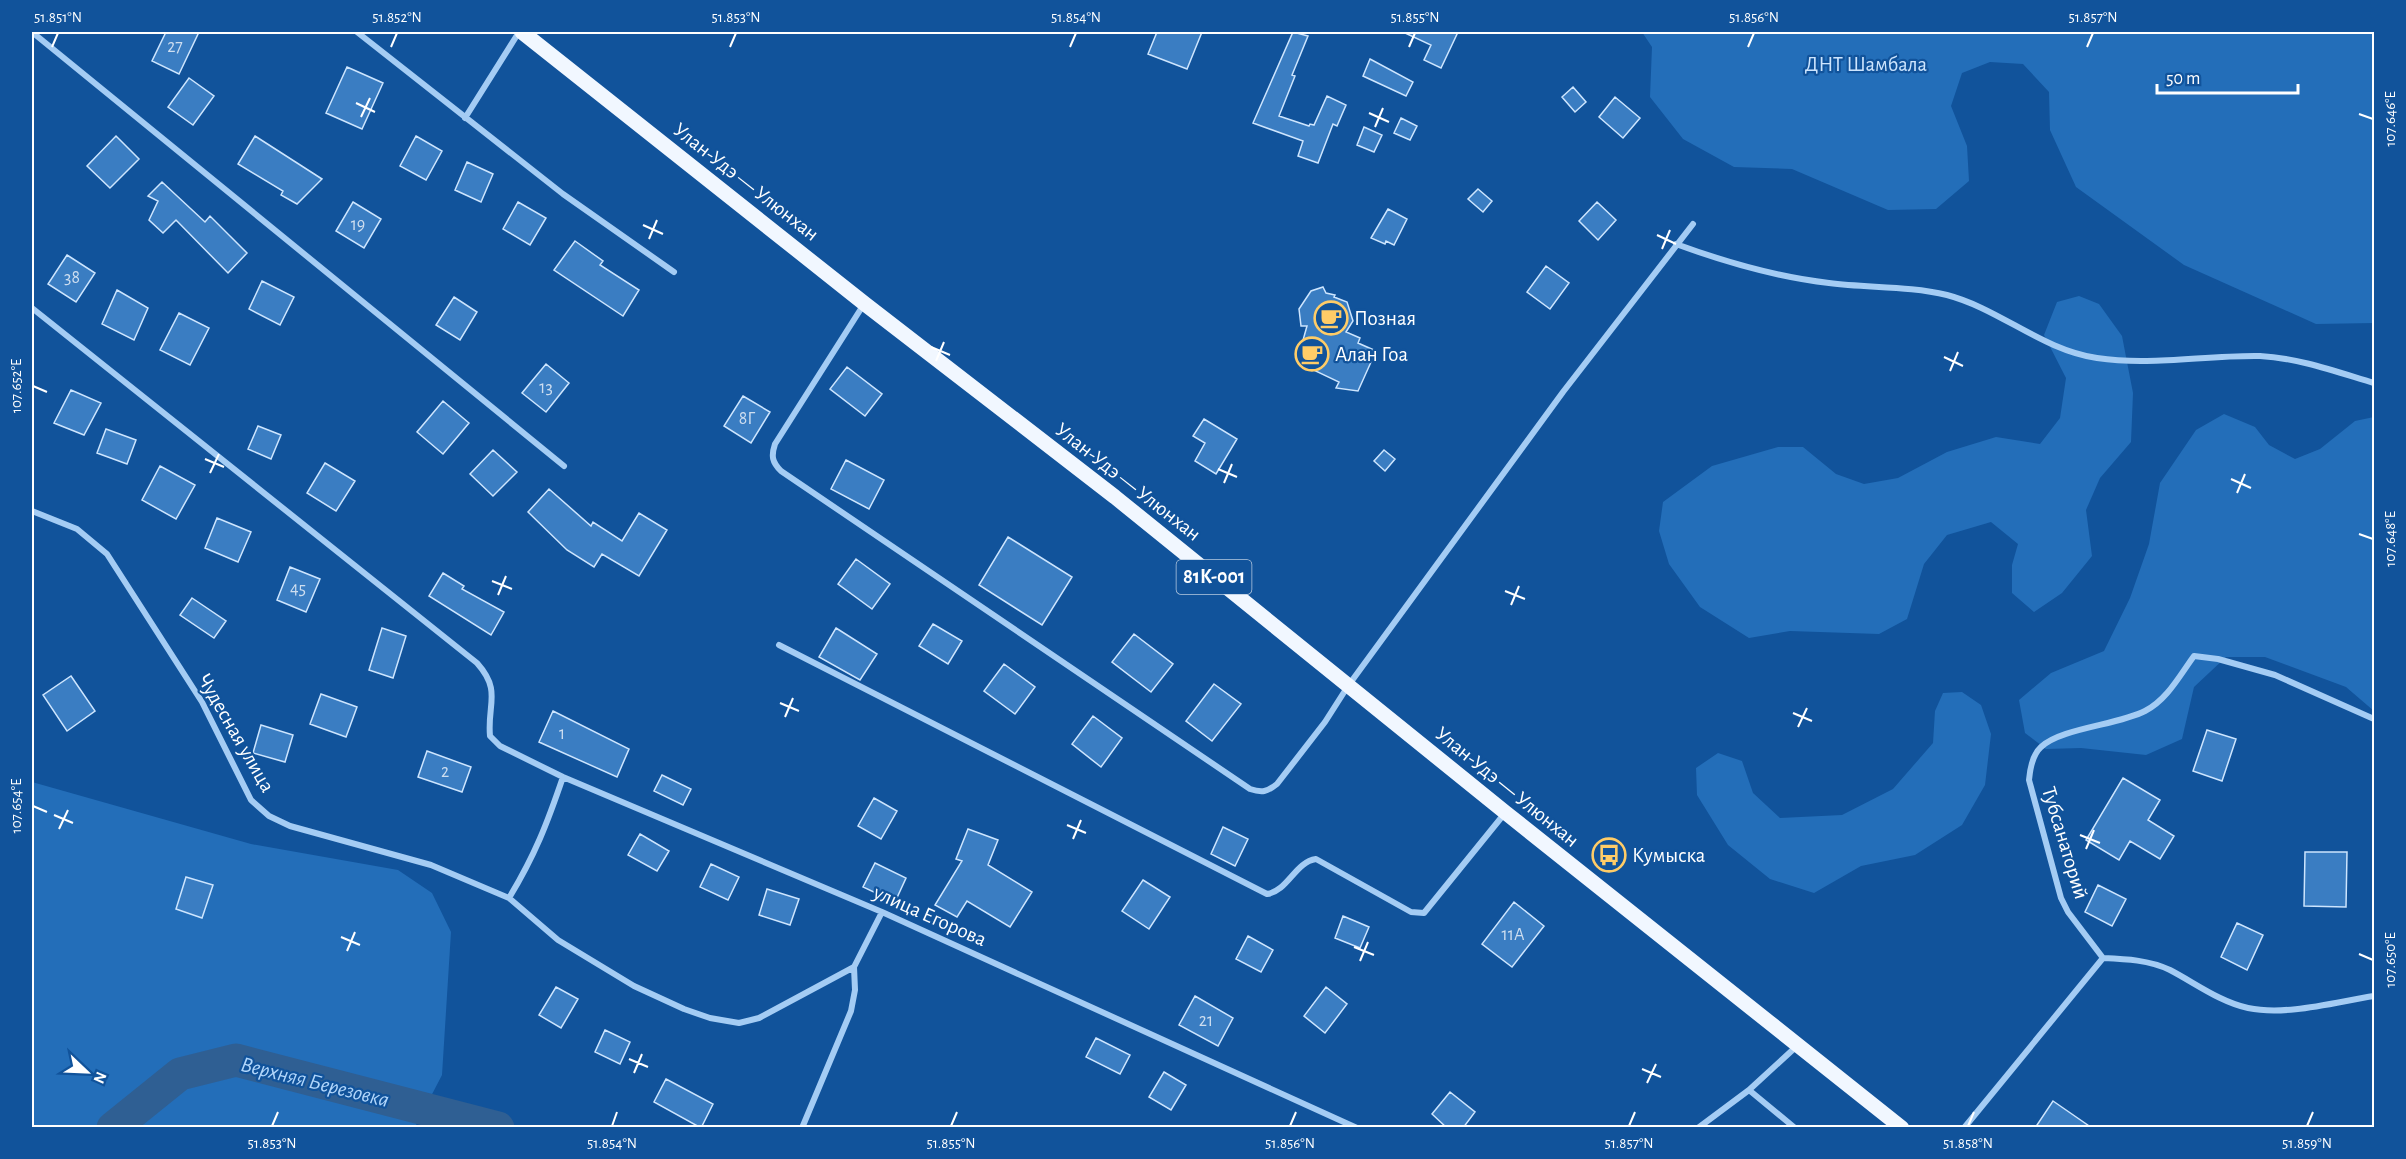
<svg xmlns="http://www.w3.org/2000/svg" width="2406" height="1159" font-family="'Alegreya Sans',sans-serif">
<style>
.green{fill:#236eb9}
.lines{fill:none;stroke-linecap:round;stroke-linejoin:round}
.river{stroke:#2f5f93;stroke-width:33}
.building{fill:#3a7dc2;stroke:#cde5fe;stroke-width:1.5}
.minor{stroke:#a4ccf4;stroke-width:6}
.primary{stroke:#f1f7ff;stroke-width:15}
.ticks{fill:none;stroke:#fff;stroke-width:2}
.labels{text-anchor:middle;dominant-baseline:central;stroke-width:4.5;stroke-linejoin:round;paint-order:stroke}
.number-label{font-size:18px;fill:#cedef0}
.shield{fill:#11539b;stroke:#b8cbe1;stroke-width:1.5}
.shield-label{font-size:20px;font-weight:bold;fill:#fff}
.park-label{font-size:21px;fill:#cde5fe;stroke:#11539b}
.street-label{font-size:21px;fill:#fff;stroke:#11539b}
.poi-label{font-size:21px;fill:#fff;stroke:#11539b;text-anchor:start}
.water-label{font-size:22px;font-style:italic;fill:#b1d6fb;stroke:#11539b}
.neatline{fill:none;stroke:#fff;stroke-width:2}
.ticks-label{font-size:15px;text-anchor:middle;fill:#fff}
</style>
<rect width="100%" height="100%" fill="#11539b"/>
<path class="green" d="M1642,32H2374V323L2316,324L2184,265L2076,187L2050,130L2049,92L2023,64L1990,62L1962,73L1951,106L1967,146L1969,181L1936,209L1888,210L1792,169L1734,167L1683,139L1650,97L1652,47Z
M2079,296L2099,304L2122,336L2133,393L2131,442L2100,478L2086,510L2092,556L2062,593L2034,612L2012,593V565L2018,544L1991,522L1947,535L1924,564L1907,619L1879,634L1790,631L1749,638L1700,607L1669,564L1659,531L1663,502L1712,466L1778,447H1803L1836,474L1864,484L1898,478L1947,452L1996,437L2040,444L2060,418L2066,378L2044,335L2057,302Z
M2224,414L2255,427L2269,445L2295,459L2320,449L2355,421L2374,417V711L2346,687L2265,657H2226L2194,687L2182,739L2146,755L2081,748L2046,749L2025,733L2019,700L2051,673L2104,651L2130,598L2149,544L2160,483L2196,430Z
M1962,692L1981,705L1991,734L1985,785L1962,825L1915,855L1861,866L1814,893L1770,879L1728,845L1697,795L1696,768L1718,753L1742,761L1753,793L1780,818L1842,815L1893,789L1933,743L1935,711L1943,693Z
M32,782L251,844L398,870L432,893L451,932L442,1075L415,1127H32Z"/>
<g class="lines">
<path class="river" d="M113,1128L180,1074L236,1060L498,1128"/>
</g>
<path class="building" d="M166,32H199L179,74L152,61Z
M1157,32H1202L1187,69L1148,54Z
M1293,32L1308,36L1292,75L1295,76L1279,116L1309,126L1310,124L1314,125L1327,96L1346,105L1337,126L1333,124L1318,163L1298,156L1303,141L1253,123Z
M1403,32H1458L1441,68L1424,60L1431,45Z
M1370,59L1413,82L1406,96L1363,76Z
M347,67L383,83L362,129L326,113Z
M189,78L214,96L193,125L168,107Z
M1573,87L1586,102L1575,112L1562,97Z
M1615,97L1640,118L1623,138L1599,117Z
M1401,118L1417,126L1410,140L1394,133Z
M1364,127L1382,135L1374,152L1357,145Z
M116,136L139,159L110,188L87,166Z
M255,136L322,179L297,204L281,195L283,191L238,164Z
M416,136L442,151L426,180L400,166Z
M467,162L493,174L481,202L455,190Z
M162,182L205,222L210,216L247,253L228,273L176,220L163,233L149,220L158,201L148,196Z
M1478,189L1492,201L1483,212L1468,199Z
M353,202L381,219L364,248L336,231Z
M518,202L546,218L530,245L503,229Z
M1597,202L1616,220L1598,240L1579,221Z
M1388,209L1407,219L1394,245L1386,241L1385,244L1371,238Z
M575,241L603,261L600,265L639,290L623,316L554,270Z
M67,255L95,273L76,302L48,284Z
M1546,266L1569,283L1550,309L1527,292Z
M262,281L294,297L280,325L249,309Z
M1323,287L1326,293L1335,295L1334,297L1347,302L1353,321L1346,332L1360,338L1358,343L1376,351L1358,391L1336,388L1339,382L1305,366L1298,358L1307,326H1301L1299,309L1311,291Z
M117,290L148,308L134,340L102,324Z
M454,297L477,312L460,340L436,325Z
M179,313L209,328L190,365L160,350Z
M546,364L569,383L546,412L522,393Z
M847,367L882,394L865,416L830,389Z
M71,390L101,403L84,435L54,423Z
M743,396L770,412L751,443L724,426Z
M443,401L469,423L443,454L417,432Z
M1204,419L1237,439L1216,474L1195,461L1205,443L1193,436Z
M258,426L281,435L271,459L248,449Z
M106,429L136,440L127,464L97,453Z
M493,450L517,472L493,496L470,474Z
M1384,450L1395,459L1385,471L1374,461Z
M846,460L884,480L869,509L831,489Z
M325,463L355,481L336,511L307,493Z
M160,466L195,485L176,519L142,500Z
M549,489L591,526L593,522L622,541L639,513L667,530L639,576L602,554L594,567L567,550L528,512Z
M217,518L251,532L238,562L205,548Z
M1008,537L1072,577L1042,625L979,585Z
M856,559L890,584L872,609L838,584Z
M290,567L320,579L306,612L277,600Z
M443,573L464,586L462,589L504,612L491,635L429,596Z
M192,598L226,621L214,638L180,615Z
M933,624L962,641L948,664L919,646Z
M382,628L406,636L393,678L369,670Z
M836,628L877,654L860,680L819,657Z
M1134,634L1173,664L1151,692L1112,662Z
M1004,664L1035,687L1015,714L984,691Z
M71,676L95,711L67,731L43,695Z
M1214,684L1241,704L1212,741L1186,721Z
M321,694L357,707L346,737L310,724Z
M553,711L629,749L617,777L539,742Z
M1093,716L1122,738L1101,767L1072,744Z
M261,725L293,735L285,762L253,753Z
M2207,730L2236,739L2222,781L2193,771Z
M427,751L471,767L462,792L418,777Z
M662,775L691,789L683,805L654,791Z
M2123,778L2160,800L2148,820L2174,836L2160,859L2130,841L2119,860L2086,840Z
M874,798L897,811L881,839L858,826Z
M1223,827L1248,839L1235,866L1211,854Z
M968,829L998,840L988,865L1032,892L1010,927L967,901L957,917L935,905L962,861L956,859Z
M640,834L669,851L657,871L628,855Z
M2305,852H2347L2346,907L2304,906Z
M875,863L906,878L895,902L863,887Z
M711,864L739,877L728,900L700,887Z
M186,877L213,885L202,918L176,909Z
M1143,880L1170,897L1149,929L1122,911Z
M2098,885L2126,899L2112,926L2085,912Z
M767,889L799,899L790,925L759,915Z
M1514,902L1544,926L1512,967L1482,944Z
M1343,916L1369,927L1360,948L1335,938Z
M2237,923L2263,935L2247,970L2221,957Z
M1248,936L1273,950L1261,972L1236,959Z
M556,987L578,999L561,1028L539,1015Z
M1326,987L1347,1004L1325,1033L1304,1016Z
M1195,996L1233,1018L1218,1046L1179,1025Z
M605,1030L630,1042L620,1064L595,1052Z
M1096,1038L1130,1055L1120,1074L1086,1057Z
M1164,1072L1186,1085L1171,1110L1149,1097Z
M666,1079L713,1104L701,1128L654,1102Z
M1450,1092L1475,1112L1463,1128H1447L1432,1114Z
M2053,1101L2092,1128H2035Z"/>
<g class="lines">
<path class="minor" d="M32,32L564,466
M357,32L563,194L674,272
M465,118L519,32
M1676,244C1725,262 1777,277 1829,283C1868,288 1909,286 1947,295C2000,309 2042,350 2097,358C2151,366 2205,355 2260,356C2299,358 2337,372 2374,383
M864,304L775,444C771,456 772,462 781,471L1250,789C1262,793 1267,792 1277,784L1325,722L1348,686L1563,392L1693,224
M32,308L477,663C502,691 487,704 490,736L500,746L563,777L882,912L1357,1128
M32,511L77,529L107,554L202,702L251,800L269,816L290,826L431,865L509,898
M779,645L1267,894C1288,891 1295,862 1316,859L1411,912L1424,913L1505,813
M563,777C547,824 535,855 509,898L558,940L634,986L684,1009L710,1018L739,1023L759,1018L854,967L882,912
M2103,958L2068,912L2061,898L2029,780C2030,769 2032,755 2041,747C2061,728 2118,725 2145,711C2167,700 2180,675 2194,656L2218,659L2275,675L2374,719
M802,1128L851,1011L855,990L854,967
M1698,1128L1749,1090
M1795,1128L1749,1090L1798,1045
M1964,1128L2103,958C2126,959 2149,960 2170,970C2195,983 2220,1002 2248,1008C2287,1016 2335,1002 2374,996"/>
<path class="primary" d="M522,32L865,304L1115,497L1506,813L1902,1128"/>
</g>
<path class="ticks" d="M52,47L58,33M391,47L397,33M730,47L736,33M1070,47L1076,33M1409,47L1415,33M1748,47L1754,33M2087,47L2093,33M356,103L375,112M1369,113L1389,122M2359,114L2373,119M361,117L370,98M1375,127L1383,108M643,225L663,234M1657,235L1676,244M649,239L657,220M1662,249L1670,230M931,347L950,355M1944,357L1963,366M936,361L944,342M1950,371L1958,352M33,386L47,392M205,459L224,467M1218,469L1237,477M210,473L219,454M2231,479L2251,488M1224,483L1232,464M2237,493L2245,474M2359,534L2373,539M492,581L512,589M1505,591L1525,599M498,595L506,576M1511,605L1519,586M780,703L799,711M1793,713L1812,721M785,717L793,698M1798,727L1807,708M33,806L47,812M54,815L73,823M1067,825L1086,833M59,829L68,810M2080,835L2100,843M1073,839L1081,820M2086,849L2094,830M341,937L360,945M1354,947L1374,955M347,951L355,932M2359,954L2373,960M1360,961L1368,942M629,1059L648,1067M1642,1069L1661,1077M634,1073L642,1054M1647,1083L1656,1064M272,1126L278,1112M612,1126L617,1112M951,1126L957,1112M1290,1126L1296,1112M1629,1126L1635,1112M1968,1126L1974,1112M2307,1126L2313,1112"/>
<defs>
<g id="cafe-ring" transform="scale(1.725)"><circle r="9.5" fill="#11539b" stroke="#ffcc67" stroke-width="1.5"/><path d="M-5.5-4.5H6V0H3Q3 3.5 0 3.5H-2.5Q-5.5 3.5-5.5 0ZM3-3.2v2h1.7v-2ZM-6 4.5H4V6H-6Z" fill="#ffcc67"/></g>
<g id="bus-ring" transform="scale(1.725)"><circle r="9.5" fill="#11539b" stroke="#ffcc67" stroke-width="1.5"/><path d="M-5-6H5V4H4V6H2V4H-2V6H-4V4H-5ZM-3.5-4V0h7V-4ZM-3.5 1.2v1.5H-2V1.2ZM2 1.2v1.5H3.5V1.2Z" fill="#ffcc67"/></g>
</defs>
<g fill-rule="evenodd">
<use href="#cafe-ring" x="1331" y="318"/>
<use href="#cafe-ring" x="1312" y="354"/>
<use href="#bus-ring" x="1609" y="855"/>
</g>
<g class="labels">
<g class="number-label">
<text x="175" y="47">27</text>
<text x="358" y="225">19</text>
<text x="72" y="278">38</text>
<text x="546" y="388">13</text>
<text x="747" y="419">8Г</text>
<text x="298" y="589">45</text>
<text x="562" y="734">1</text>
<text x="445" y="772">2</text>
<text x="1513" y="935">11А</text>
<text x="1206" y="1021">21</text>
</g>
<rect class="shield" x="1176.5" y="560" width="75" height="34" rx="4.5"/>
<g class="shield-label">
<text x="1214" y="577">81К-001</text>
</g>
<g class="park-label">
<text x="1866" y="64">ДНТ Шамбала</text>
</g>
<g class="street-label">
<text transform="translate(746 182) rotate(38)">Улан-Удэ — Улюнхан</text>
<text transform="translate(1128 482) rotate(38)">Улан-Удэ — Улюнхан</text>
<text transform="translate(236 733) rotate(60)">Чудесная улица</text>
<text transform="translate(1507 787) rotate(39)">Улан-Удэ — Улюнхан</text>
<text transform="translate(2065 843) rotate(73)">Тубсанаторий</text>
<text transform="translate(930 916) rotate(24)">улица Егорова</text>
</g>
<g class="poi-label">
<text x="1354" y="318">Позная</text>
<text x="1335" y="354">Алан Гоа</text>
<text x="1632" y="855">Кумыска</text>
</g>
<g class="water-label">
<text transform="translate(315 1082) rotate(14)">Верхняя Березовка</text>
</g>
</g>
<rect width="2406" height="1159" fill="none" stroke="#11539b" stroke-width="66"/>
<g transform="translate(87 1072) rotate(113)" stroke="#11539b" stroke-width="4.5" paint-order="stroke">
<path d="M0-4.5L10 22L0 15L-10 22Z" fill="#ffffff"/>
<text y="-9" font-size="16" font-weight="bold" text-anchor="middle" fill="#ffffff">N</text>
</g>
<path d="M2157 84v9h141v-9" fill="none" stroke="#ffffff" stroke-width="3"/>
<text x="2166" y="84" font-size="18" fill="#ffffff" stroke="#11539b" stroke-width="4.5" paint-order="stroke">50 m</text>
<rect x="33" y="33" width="2340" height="1093" class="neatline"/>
<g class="ticks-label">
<text x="58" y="22">51.851°N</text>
<text x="397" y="22">51.852°N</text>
<text x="736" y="22">51.853°N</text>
<text x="1076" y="22">51.854°N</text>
<text x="1415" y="22">51.855°N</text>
<text x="1754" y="22">51.856°N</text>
<text x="2093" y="22">51.857°N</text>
<text transform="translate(2390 119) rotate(-90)" y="5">107.646°E</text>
<text transform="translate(16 386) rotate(-90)" y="5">107.652°E</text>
<text transform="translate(2390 539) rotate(-90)" y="5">107.648°E</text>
<text transform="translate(16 806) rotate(-90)" y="5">107.654°E</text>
<text transform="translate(2390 960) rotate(-90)" y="5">107.650°E</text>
<text x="272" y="1148">51.853°N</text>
<text x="612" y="1148">51.854°N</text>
<text x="951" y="1148">51.855°N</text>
<text x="1290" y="1148">51.856°N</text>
<text x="1629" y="1148">51.857°N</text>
<text x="1968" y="1148">51.858°N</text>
<text x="2307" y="1148">51.859°N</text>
</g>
</svg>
